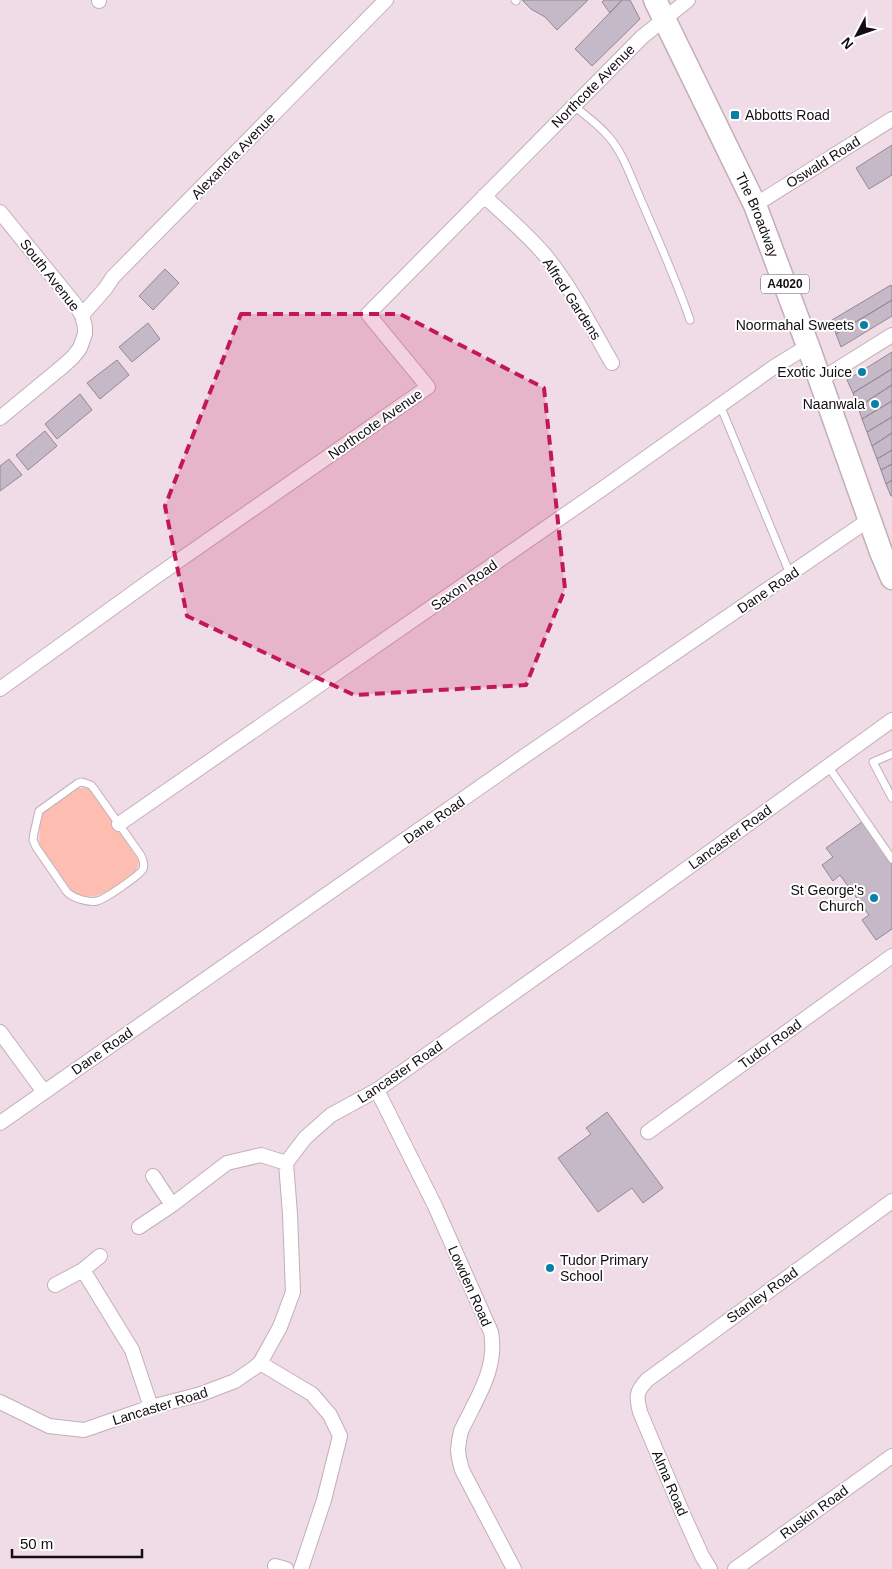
<svg xmlns="http://www.w3.org/2000/svg" width="892" height="1569" font-family="Helvetica,sans-serif">
<style>
.green{fill:#fdbdb1}
.building{fill:#c5b8c7;stroke:#948796}
.lines{fill:none;stroke-linecap:round;stroke-linejoin:round}
.service-casing{stroke:#c2afb8;stroke-width:9}
.minor-casing{stroke:#c2afb8;stroke-width:16}
.primary-casing{stroke:#c2afb8;stroke-width:25}
.service{stroke:#fff;stroke-width:7}
.minor{stroke:#fff;stroke-width:14}
.primary{stroke:#fff;stroke-width:22}
.marked{fill:#c2185b;fill-opacity:0.2;stroke:#c2185b;stroke-width:4;stroke-dasharray:10 6;stroke-linejoin:round}
.poi-dot{fill:#087fa6;stroke:#fff;stroke-width:2}
.labels{text-anchor:middle;dominant-baseline:central;stroke-width:4;stroke-linejoin:round;paint-order:stroke}
.shield{fill:#fff;stroke:#5a5658;stroke-width:1}
.shield-label{font-size:12px;font-weight:bold;fill:#130d10}
.street-label{font-size:14px;fill:#130d10;stroke:#fff}
.poi-label{font-size:14px;fill:#130d10;stroke:#fff;text-anchor:end}
</style>
<rect width="100%" height="100%" fill="#f0dce6"/>
<path class="green" d="M79,788H88L92,791L139,861L135,873C115,886 96,906 72,891L39,844L40,822L43,812Z"/>
<path class="building" d="M522,0H588L557,30L545,17L531,9Z
M604,0H622L610,13L602,2Z
M622,0H630L640,19L592,66L575,49Z
M892,145V175L869,189L856,168Z
M165,269L179,283L153,310L139,296Z
M891,285L892,288V300L836,334L832,320Z
M892,300V316L841,347L836,334Z
M148,323L160,339L132,362L119,347Z
M892,352V369L853,393L847,380Z
M117,360L129,375L100,399L87,383Z
M892,369V385L858,407L853,393Z
M892,385V401L862,419L858,407Z
M80,394L92,410L57,439L45,424Z
M892,401V417L867,432L862,419Z
M892,417V433L872,446L867,432Z
M45,431L57,446L28,470L16,455Z
M892,433V450L877,459L872,446Z
M892,450V464L881,470L877,459Z
M9,459L22,475L0,491V466Z
M892,464V480L886,484L881,470Z
M892,480V496H891L886,484Z
M862,822L892,864V929L876,940L862,920L869,915L840,875L833,881L822,865L833,857L826,848Z
M607,1112L663,1188L643,1203L632,1188L598,1212L558,1158L591,1134L586,1128Z"/>
<g class="lines">
<g class="service-casing">
<path id="service" d="M515,0L516,1
M574,106C585,115 598,124 608,136C623,152 632,180 641,200C658,240 676,279 690,320
M720,405L790,574
M892,754L873,762L892,798
M828,766L892,859
M82,782L91,785L95,790L140,854C143,859 145,864 143,869C140,875 104,900 97,901C88,903 73,898 67,892L36,847L33,840L34,833L39,811L78,783Z"/>
</g>
<g class="minor-casing">
<path id="minor" d="M99,1V0
M484,196C505,215 527,234 545,255C572,288 591,327 612,363
M755,205L892,119
M0,212L74,303L82,315L85,327V334L80,348L73,357L62,367L0,418
M82,315L105,289L113,277L386,0
M820,380L892,335
M0,689L151,580L428,387L368,314L642,37L688,0
M119,824L602,489L774,367L808,346
M0,1032L44,1092
M377,1090L435,1206L491,1332C498,1369 476,1399 461,1431L459,1441L458,1450L459,1458L462,1470L514,1569
M0,1123L513,764L870,519
M648,1132L892,956
M153,1176L172,1205
M139,1227L172,1205L227,1163L261,1155L286,1163
M83,1270L100,1256
M55,1285L83,1270L132,1350L151,1407
M260,1363L312,1394L330,1415L340,1436L324,1500L301,1569
M0,1402L49,1426L84,1430L151,1407L201,1394L235,1381L254,1368L260,1363L280,1327L293,1292L290,1214L286,1163L305,1138L331,1115L377,1090L588,940L892,720
M275,1566L286,1569
M710,1569L702,1556L683,1514L640,1412C636,1396 636,1392 647,1380L892,1201
M735,1569L892,1456"/>
</g>
<g class="primary-casing">
<g id="primary">
<path id="s1" d="M655,0L755,205L808,346L881,552L892,578"/>
</g>
</g>
<use href="#service" class="service"/>
<use href="#minor" class="minor"/>
<use href="#primary" class="primary"/>
</g>
<path class="marked" d="M241,314H400L544,388L565,589L526,685L354,695L187,616L165,506Z"/>
<g class="poi-dot">
<rect x="730" y="110" width="10" height="10" rx="2.5"/>
<circle cx="864" cy="325" r="5"/>
<circle cx="862" cy="372" r="5"/>
<circle cx="875" cy="404" r="5"/>
<circle cx="874" cy="898" r="5"/>
<circle cx="550" cy="1268" r="5"/>
</g>
<g class="labels">
<rect class="shield" x="761" y="274.5" width="48" height="19" rx="4"/>
<g class="shield-label">
<text x="785" y="284">A4020</text>
</g>
<g class="street-label">
<text transform="translate(593 86) rotate(-45)">Northcote Avenue</text>
<text transform="translate(233 156) rotate(-46)">Alexandra Avenue</text>
<text transform="translate(823 162) rotate(-32)">Oswald Road</text>
<text stroke="none"><textPath href="#s1" startOffset="238">The Broadway</textPath></text>
<text transform="translate(50 275) rotate(52)">South Avenue</text>
<text transform="translate(572 299) rotate(57)">Alfred Gardens</text>
<text transform="translate(375 424) rotate(-35)">Northcote Avenue</text>
<text transform="translate(464 585) rotate(-35)">Saxon Road</text>
<text transform="translate(768 590) rotate(-34)">Dane Road</text>
<text transform="translate(434 820) rotate(-35)">Dane Road</text>
<text transform="translate(730 837) rotate(-36)">Lancaster Road</text>
<text transform="translate(770 1044) rotate(-36)">Tudor Road</text>
<text transform="translate(102 1051) rotate(-35)">Dane Road</text>
<text transform="translate(400 1072) rotate(-34)">Lancaster Road</text>
<text transform="translate(470 1286) rotate(66)">Lowden Road</text>
<text transform="translate(762 1295) rotate(-36)">Stanley Road</text>
<text transform="translate(160 1406) rotate(-17)">Lancaster Road</text>
<text transform="translate(670 1483) rotate(67)">Alma Road</text>
<text transform="translate(814 1512) rotate(-36)">Ruskin Road</text>
</g>
<g class="poi-label">
<text x="745" y="115" text-anchor="start">Abbotts Road</text>
<text x="854" y="325">Noormahal Sweets</text>
<text x="852" y="372">Exotic Juice</text>
<text x="865" y="404">Naanwala</text>
<text x="864" y="890">St George's<tspan x="864" dy="16">Church</tspan></text>
<text x="560" y="1260" text-anchor="start">Tudor Primary<tspan x="560" dy="16">School</tspan></text>
</g>
</g>
<g transform="translate(857 35) rotate(229)" stroke="#ffffff" stroke-width="4" paint-order="stroke">
<path d="M0-4L9 19L0 12L-9 19Z" fill="#130d10"/>
<text y="-8" font-size="14" font-weight="bold" text-anchor="middle" fill="#130d10">N</text>
</g>
<path d="M12 1549v8h130v-8" fill="none" stroke="#130d10" stroke-width="2.5"/>
<text x="20" y="1549" font-size="15" fill="#130d10" stroke="#ffffff" stroke-width="4" paint-order="stroke">50 m</text>
</svg>
